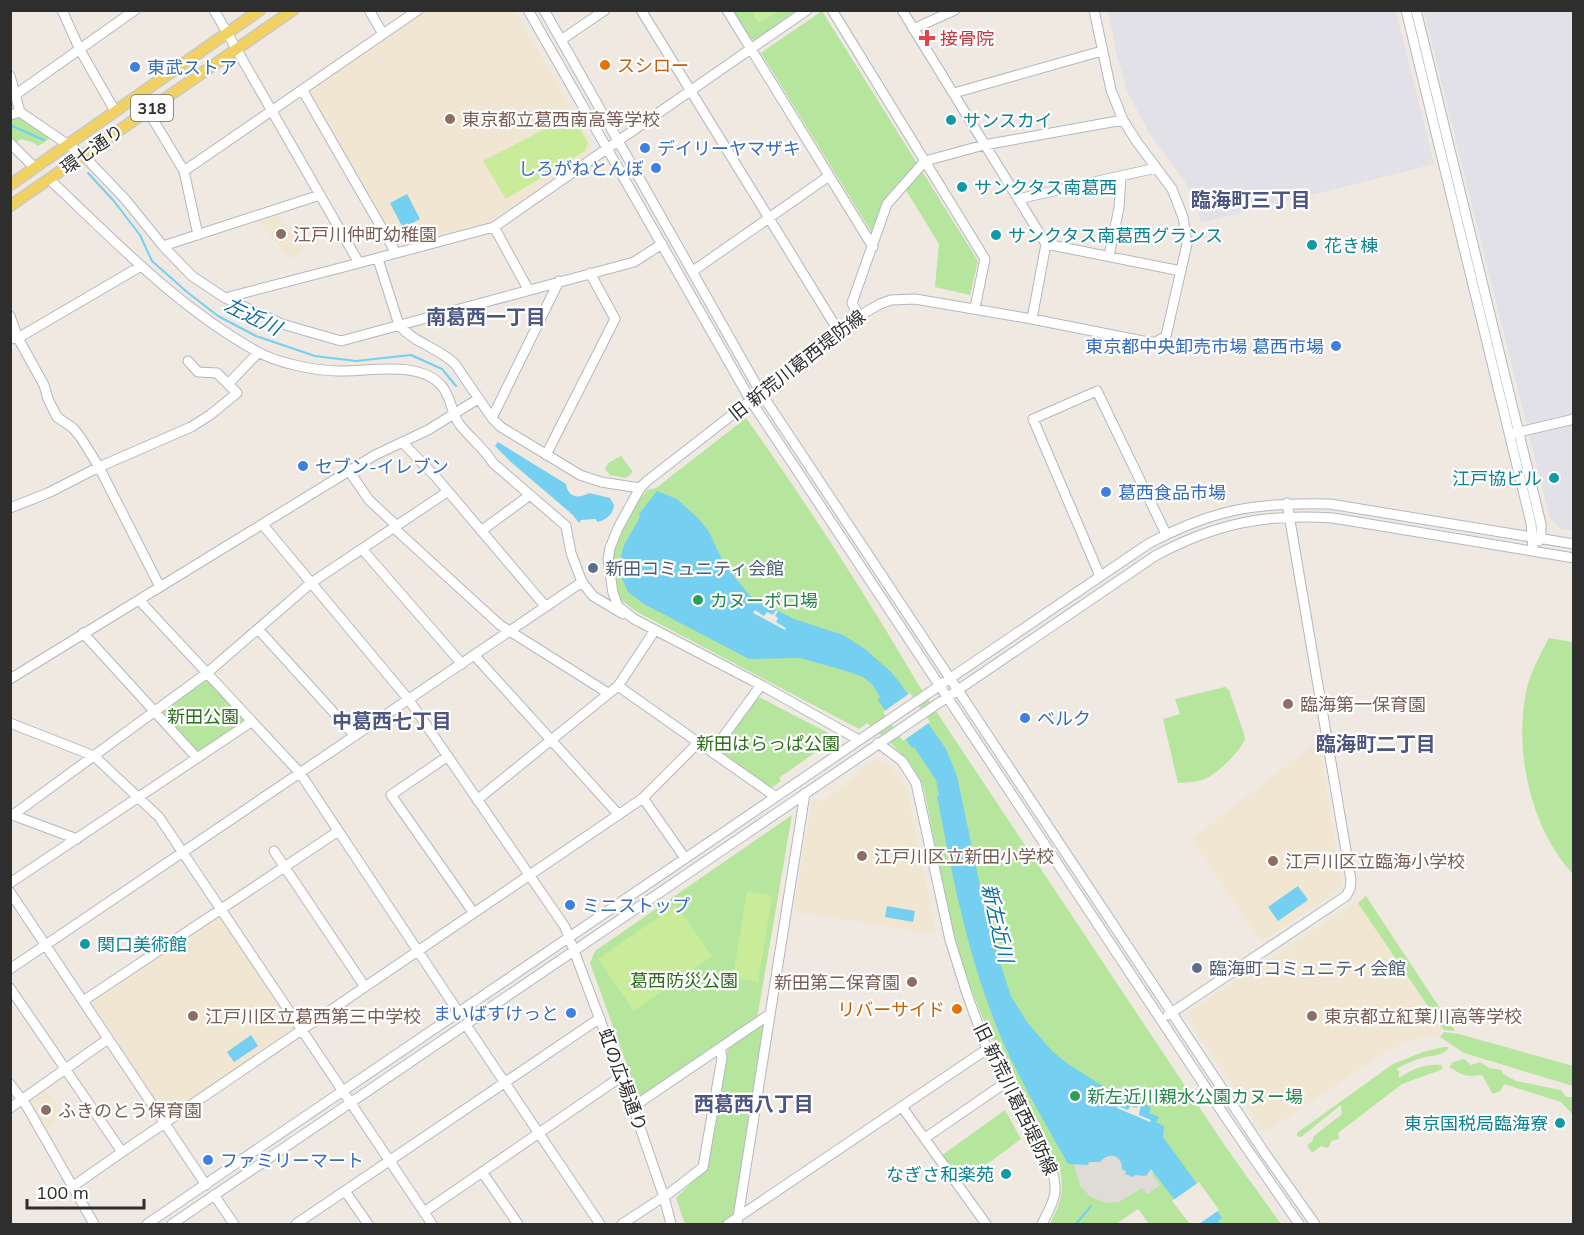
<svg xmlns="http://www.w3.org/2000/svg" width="1584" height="1235" font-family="Mulish,'Noto Sans JP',sans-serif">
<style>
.industrial{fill:#e3e1e8}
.education{fill:#f0e6d1}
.green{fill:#b6e59e}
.pitch{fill:#c9ec9a}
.plaza{fill:#dfdcd8}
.water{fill:#75cff0}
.pier{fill:#efe9e1}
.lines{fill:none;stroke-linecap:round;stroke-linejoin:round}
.stream{stroke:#75cff0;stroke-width:2}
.minor-casing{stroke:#b4b7c1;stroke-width:11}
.major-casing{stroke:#c9c9c9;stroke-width:13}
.minor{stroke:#fff;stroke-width:9}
.major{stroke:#f2d163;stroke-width:10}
.health-dot{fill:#e0444e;stroke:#fff;stroke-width:2}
.food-dot{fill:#e8710a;stroke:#fff;stroke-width:2}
.shop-dot{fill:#3f7fe0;stroke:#fff;stroke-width:2}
.education-dot{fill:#8d6e63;stroke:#fff;stroke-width:2}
.culture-dot{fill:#0f9aa8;stroke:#fff;stroke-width:2}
.service-dot{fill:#5c6f8a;stroke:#fff;stroke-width:2}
.leisure-dot{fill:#2e9e5b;stroke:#fff;stroke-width:2}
.labels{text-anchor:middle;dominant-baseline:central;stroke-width:4.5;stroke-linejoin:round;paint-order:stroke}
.shield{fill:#fff;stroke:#6d6d6d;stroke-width:1.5}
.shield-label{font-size:16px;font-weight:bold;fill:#2e2e2e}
.health-label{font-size:18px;fill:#be3a42;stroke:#fff;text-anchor:start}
.food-label{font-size:18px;fill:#c56008;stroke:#fff;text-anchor:start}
.shop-label{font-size:18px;fill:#366cbe;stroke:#fff;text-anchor:start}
.education-label{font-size:18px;fill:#785e54;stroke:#fff;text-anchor:start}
.culture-label{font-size:18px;fill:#0d838f;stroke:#fff;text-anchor:start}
.street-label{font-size:18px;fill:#2e2e2e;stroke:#fff}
.service-label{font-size:18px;fill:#4e5e75;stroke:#fff;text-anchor:start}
.leisure-label{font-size:18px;fill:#27864d;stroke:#fff;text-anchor:start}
.park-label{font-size:18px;fill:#2c6e1b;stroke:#fff}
.neighbourhood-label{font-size:20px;font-weight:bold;fill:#4d5680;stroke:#fff}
.water-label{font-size:20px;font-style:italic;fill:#0d6fa3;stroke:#fff}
</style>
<rect width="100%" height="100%" fill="#efe9e1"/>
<path class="industrial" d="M1108,11H1396L1434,164L1201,223L1195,202L1185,182L1148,131L1127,91L1116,52Z
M1424,11H1573V531L1561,529L1550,519Z"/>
<path class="education" d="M425,11H515L591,142L589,154L489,222L399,245L394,244L308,95L310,90Z
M277,214L304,249L290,260L258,220Z
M1318,741L1342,883L1339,890L1261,941L1192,839Z
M874,760H880L888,765L901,779L906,788L936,932L933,934L796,912V909L794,908L812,802L817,798L821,803L859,774L857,771Z
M1359,900L1443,1028L1438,1035L1408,1041L1381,1054L1265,1133L1189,1020L1190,1011Z
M218,916L221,918L295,1030L170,1115L165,1114L92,1002V999Z
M45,1088L64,1116L44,1130L28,1104L29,1100Z"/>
<path class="green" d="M731,11H796L755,40L748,38Z
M822,11L978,261L970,295L935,287L939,244L901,182L883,202L872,233L761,53Z
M18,117L51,138L38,146L32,142L21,139L17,142L11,139V119Z
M746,418C807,504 865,593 918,684L1225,1146L1281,1224H1149L1138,1209L1116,1224H1050C1060,1203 1065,1193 1060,1169C1029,1111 996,1055 973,993C948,928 938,857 924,789C912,758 891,744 867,723L859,729L637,612L621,600L617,592L611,560L617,540L629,514L647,490L656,488Z
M621,456L633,472L626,478L610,475L605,469L608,463Z
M1549,638L1573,642V874C1530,828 1512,746 1528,684C1533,668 1541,653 1549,638Z
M208,679L244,720L197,753L161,713Z
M1225,687L1229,690L1245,737C1245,748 1213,778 1202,780C1195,782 1186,782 1178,783L1163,719L1180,714L1175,699Z
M756,698H761L834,736L833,740L779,778L781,781L773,787L768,786L719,752V748Z
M792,815L757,1019L642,1098L638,1096L590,963L595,951Z
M1366,896L1455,1031L1444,1030L1358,903Z
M761,1023L763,1026L735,1224H685L676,1198L706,1169L728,1047Z
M1444,1032L1459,1034L1573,1066V1086L1464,1053L1440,1037Z
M1444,1047H1448V1049C1441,1056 1434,1055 1425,1057C1414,1060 1405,1064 1396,1069L1399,1071V1078C1413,1069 1424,1064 1441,1065L1443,1069L1402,1084L1338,1133L1339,1139L1331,1141L1330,1145L1327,1148L1321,1146L1312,1153L1307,1145L1312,1142L1314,1136L1342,1114L1341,1105L1301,1137L1297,1136V1133L1393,1064L1423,1052Z
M1464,1059L1471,1065L1480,1062L1489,1068L1502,1070L1503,1074L1516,1081L1561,1090L1566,1097H1573V1115L1561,1102L1504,1084C1502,1090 1499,1094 1492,1093L1482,1075C1464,1077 1465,1076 1449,1067L1453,1062Z
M1005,1110L1021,1139L960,1184L941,1156Z"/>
<path class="pitch" d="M751,11H779L759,23Z
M572,115L588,143L585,151L506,199L483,161Z
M747,891L772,896L758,982L733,977Z
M676,905L712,956L634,1011L598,959Z"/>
<path class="plaza" d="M1113,1155L1121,1161L1122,1169L1134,1175L1140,1174L1150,1169L1154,1171L1152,1175L1160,1185L1147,1194L1142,1188L1119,1202L1106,1203L1091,1197L1080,1186L1074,1164L1096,1160L1100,1162L1106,1156Z"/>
<path class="water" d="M407,194L420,219L403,228L390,203Z
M498,442L566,484C568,498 579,499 589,493L610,498L614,505C613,515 606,520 597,522L596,519L581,520L579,523L573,515L512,463L495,446Z
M657,491L677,499L700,520L709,532L724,564L750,596L794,619L843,635L865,649L891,672L900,683L946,749L957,776L990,933L1011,996L1027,1022L1052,1051L1068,1064L1114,1093L1120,1089L1133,1095L1132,1100L1151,1107L1149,1113L1159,1117L1156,1122L1164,1126L1163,1137L1222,1218L1218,1221L1220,1224H1193L1151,1169L1146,1176L1135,1175L1133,1177L1125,1174L1126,1171L1122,1169C1122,1154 1108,1152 1100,1162H1089L1088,1165L1068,1164C1040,1114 1009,1063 990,1009C964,939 951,868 937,796L939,795L936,780L914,747L912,748L878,700L880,697L872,684L863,677L846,671L800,658L749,659L644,604L628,592L619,572L621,571C618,548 630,536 640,517L639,514Z
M1298,886L1308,900L1278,921L1268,907Z
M887,906L915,911L913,922L885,917Z
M251,1035L258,1046L234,1062L227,1052Z"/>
<path class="pier" d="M755,610L764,616L767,612L773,615L776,610L778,611L775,616L778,618L776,622L786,628L785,630L753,613Z
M910,693L930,722L903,741L883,712Z
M1139,1103L1141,1104L1139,1115L1151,1120L1150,1122L1117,1108L1118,1106L1128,1110L1130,1106L1137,1108Z
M1199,1182L1219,1210L1199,1224H1190L1172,1201Z"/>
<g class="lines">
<path class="stream" d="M12,126L44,140
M88,173L113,200L140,235L152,261L187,292L218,316L256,336L315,356L356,361L411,355L442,369L456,386
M1076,1224L1091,1206"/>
<g class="minor-casing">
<path id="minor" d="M62,10L80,50L115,111
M214,10L359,263L494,227L807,10
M369,10L383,34
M528,10L751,401L1228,1121L1299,1224
M544,10L761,393L1264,1152L1315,1224
M641,10L839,332
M727,10L873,247
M832,10L985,259L975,308
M902,10L1046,244L1032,319
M1406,10L1531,523L1533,551
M1416,10L1541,524V538L1539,541
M913,29L955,10
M561,40L605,10
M10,76L20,112
M303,91L396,253
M954,93L1102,51
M15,95L135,10
M148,111L184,171L198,235
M10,115L20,112L83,155L125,199L163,246L192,276L225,298L282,324L341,341L634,262L662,244
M10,143L35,168
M184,171L418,10
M49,179C115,241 176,306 256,351C277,363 315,371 340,371C369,372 418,360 441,385C452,397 451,414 460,425C471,439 484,448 493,463L566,526L571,553L582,582L593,596L623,614
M1018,199L1156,168
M494,227L528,289
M1046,244L1181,271
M163,246L320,195
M1109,256L1119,208L1121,176
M378,259L399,325C414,343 439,348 455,364L492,418L501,427L580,475L601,482L640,488
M693,271L829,176
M225,298L359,263
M10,316L18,338L44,385L48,399L57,417L73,428L81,438L99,467L160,587
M859,316L852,303L887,204L925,161L984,145L1123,120
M10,339L18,338L141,266
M228,384L258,353
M492,418L559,281
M1515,433L1574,419
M402,442L435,476L546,607
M546,455L615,319L590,273
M349,471L369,500L397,526
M10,508L48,493L99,467L191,427L210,415L237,393L217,373L198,372L188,361
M263,525L409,700L565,927L633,1107L664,1197L671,1224
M394,528L500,625L608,693
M481,531L530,495
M362,549L462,664
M1100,576L1033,419L1097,391L1166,534
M139,600L300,773L459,1013
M258,629L355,736
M83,633L197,758
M475,656L619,815
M10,679L375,455L428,430L478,399
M618,686L776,797
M10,723L94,756L159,817L432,1224
M859,740L761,685L634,619L618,606L613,593L608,560L610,548L618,528L640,488L647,481L859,316L880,304L891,300L915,299L1032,319L1148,342H1156L1166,336L1187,244L1183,217L1172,189L1137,142L1123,120L1111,90L1094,10
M878,743L902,761L916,783L950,940L967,994L987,1049L1051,1168C1060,1193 1053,1202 1042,1224
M712,752L761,685
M448,756L391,795L473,912
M643,798L685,858
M477,800L618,686L655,630
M10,814L77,839
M13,815L207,673L311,583L447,492
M274,851L365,987
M10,883L251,722
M10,892L206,1185
M10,969L582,582
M10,988L122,1152
M83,1001L337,832
M1168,1015L1346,896L1350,889L1351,880L1287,503
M466,1025L600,1224
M10,1084L26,1105L94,1224
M633,1107L770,1014
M902,1107L986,1224
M10,1108L108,1039
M925,1138L1005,1083
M482,1172L518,1224
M72,1187L122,1152L643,798L699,742
M345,1191L368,1224
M214,1195L234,1224
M424,1212L622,1076
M147,1224L1148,544C1213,509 1257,502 1330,504L1574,544
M172,1224L1155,556C1214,524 1266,513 1333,518L1574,558
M296,1224L600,1018
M622,1224L671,1192L703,1167L722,1058L720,1048
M728,1224L987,1049
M737,1224L805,793"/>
</g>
<g class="major-casing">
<path id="major" d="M10,185L260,10
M10,206L293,10"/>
</g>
<use href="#minor" class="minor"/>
<use href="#major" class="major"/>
</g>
<path class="health-dot" d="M924 29h6v6h6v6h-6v6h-6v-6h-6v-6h6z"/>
<g class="food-dot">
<circle cx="605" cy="65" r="6"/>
<circle cx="957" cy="1009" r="6"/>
</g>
<g class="shop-dot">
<circle cx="135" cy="67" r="6"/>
<circle cx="645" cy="148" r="6"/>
<circle cx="656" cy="168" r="6"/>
<circle cx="1336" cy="346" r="6"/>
<circle cx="303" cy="466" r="6"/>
<circle cx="1106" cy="492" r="6"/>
<circle cx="1025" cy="718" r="6"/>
<circle cx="570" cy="905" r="6"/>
<circle cx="571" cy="1013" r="6"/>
<circle cx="208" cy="1160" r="6"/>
</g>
<g class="education-dot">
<circle cx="450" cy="119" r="6"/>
<circle cx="281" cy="234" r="6"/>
<circle cx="1288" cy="704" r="6"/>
<circle cx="862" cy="856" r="6"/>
<circle cx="1273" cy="861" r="6"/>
<circle cx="912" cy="982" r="6"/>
<circle cx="193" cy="1016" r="6"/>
<circle cx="1312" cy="1016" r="6"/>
<circle cx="46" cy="1110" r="6"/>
</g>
<g class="culture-dot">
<circle cx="951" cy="120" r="6"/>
<circle cx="962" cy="187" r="6"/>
<circle cx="996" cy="235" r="6"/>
<circle cx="1312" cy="245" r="6"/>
<circle cx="1554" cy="478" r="6"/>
<circle cx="85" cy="944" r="6"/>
<circle cx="1560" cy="1123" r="6"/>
<circle cx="1006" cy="1174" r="6"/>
</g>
<g class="service-dot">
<circle cx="593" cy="568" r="6"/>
<circle cx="1197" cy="968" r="6"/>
</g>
<g class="leisure-dot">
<circle cx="698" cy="600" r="6"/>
<circle cx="1075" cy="1096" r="6"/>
</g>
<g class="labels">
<rect class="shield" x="131" y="95" width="42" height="26" rx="4.5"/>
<g class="shield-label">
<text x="152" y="108">318</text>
</g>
<g class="health-label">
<text x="940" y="38">接骨院</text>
</g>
<g class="food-label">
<text x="617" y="65">スシロー</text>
<text x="945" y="1009" text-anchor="end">リバーサイド</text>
</g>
<g class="shop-label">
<text x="147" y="67">東武ストア</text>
<text x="657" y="148">デイリーヤマザキ</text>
<text x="644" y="168" text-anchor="end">しろがねとんぼ</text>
<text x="1324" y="346" text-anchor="end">東京都中央卸売市場 葛西市場</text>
<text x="315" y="466">セブン-イレブン</text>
<text x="1118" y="492">葛西食品市場</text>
<text x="1037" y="718">ベルク</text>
<text x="582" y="905">ミニストップ</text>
<text x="559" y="1013" text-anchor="end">まいばすけっと</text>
<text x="220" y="1160">ファミリーマート</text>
</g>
<g class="education-label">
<text x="462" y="119">東京都立葛西南高等学校</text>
<text x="293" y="234">江戸川仲町幼稚園</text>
<text x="1300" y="704">臨海第一保育園</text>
<text x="874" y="856">江戸川区立新田小学校</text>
<text x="1285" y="861">江戸川区立臨海小学校</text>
<text x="900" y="982" text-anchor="end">新田第二保育園</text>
<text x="205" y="1016">江戸川区立葛西第三中学校</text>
<text x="1324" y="1016">東京都立紅葉川高等学校</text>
<text x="58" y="1110">ふきのとう保育園</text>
</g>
<g class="culture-label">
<text x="963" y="120">サンスカイ</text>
<text x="974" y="187">サンクタス南葛西</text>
<text x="1008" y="235">サンクタス南葛西グランス</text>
<text x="1324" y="245">花き棟</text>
<text x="1542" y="478" text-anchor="end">江戸協ビル</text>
<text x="97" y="944">関口美術館</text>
<text x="1548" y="1123" text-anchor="end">東京国税局臨海寮</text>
<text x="994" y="1174" text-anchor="end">なぎさ和楽苑</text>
</g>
<g class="street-label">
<text transform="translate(92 149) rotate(-35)">環七通り</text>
<text transform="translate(797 365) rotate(-38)">旧 新荒川葛西堤防線</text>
<text transform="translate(623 1080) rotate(70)">虹の広場通り</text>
<text transform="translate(1016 1099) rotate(64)">旧 新荒川葛西堤防線</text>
</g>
<g class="service-label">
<text x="605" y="568">新田コミュニティ会館</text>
<text x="1209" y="968">臨海町コミュニティ会館</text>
</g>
<g class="leisure-label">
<text x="710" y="600">カヌーポロ場</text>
<text x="1087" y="1096">新左近川親水公園カヌー場</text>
</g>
<g class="park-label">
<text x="203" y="716">新田公園</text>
<text x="768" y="743">新田はらっぱ公園</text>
<text x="684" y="980">葛西防災公園</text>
</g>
<g class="neighbourhood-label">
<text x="1251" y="199">臨海町三丁目</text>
<text x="486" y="316">南葛西一丁目</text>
<text x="392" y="720">中葛西七丁目</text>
<text x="1376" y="743">臨海町二丁目</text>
<text x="754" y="1103">西葛西八丁目</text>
</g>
<g class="water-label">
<text transform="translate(253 316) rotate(26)">左近川</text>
<text transform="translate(998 923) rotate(77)">新左近川</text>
</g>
</g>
<rect width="1584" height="1235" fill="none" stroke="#2e2e2e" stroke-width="24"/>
<path d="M27 1199v9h117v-9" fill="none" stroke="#2e2e2e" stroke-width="3"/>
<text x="36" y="1199" font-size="18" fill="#2e2e2e" stroke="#ffffff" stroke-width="4.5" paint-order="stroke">100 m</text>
</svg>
